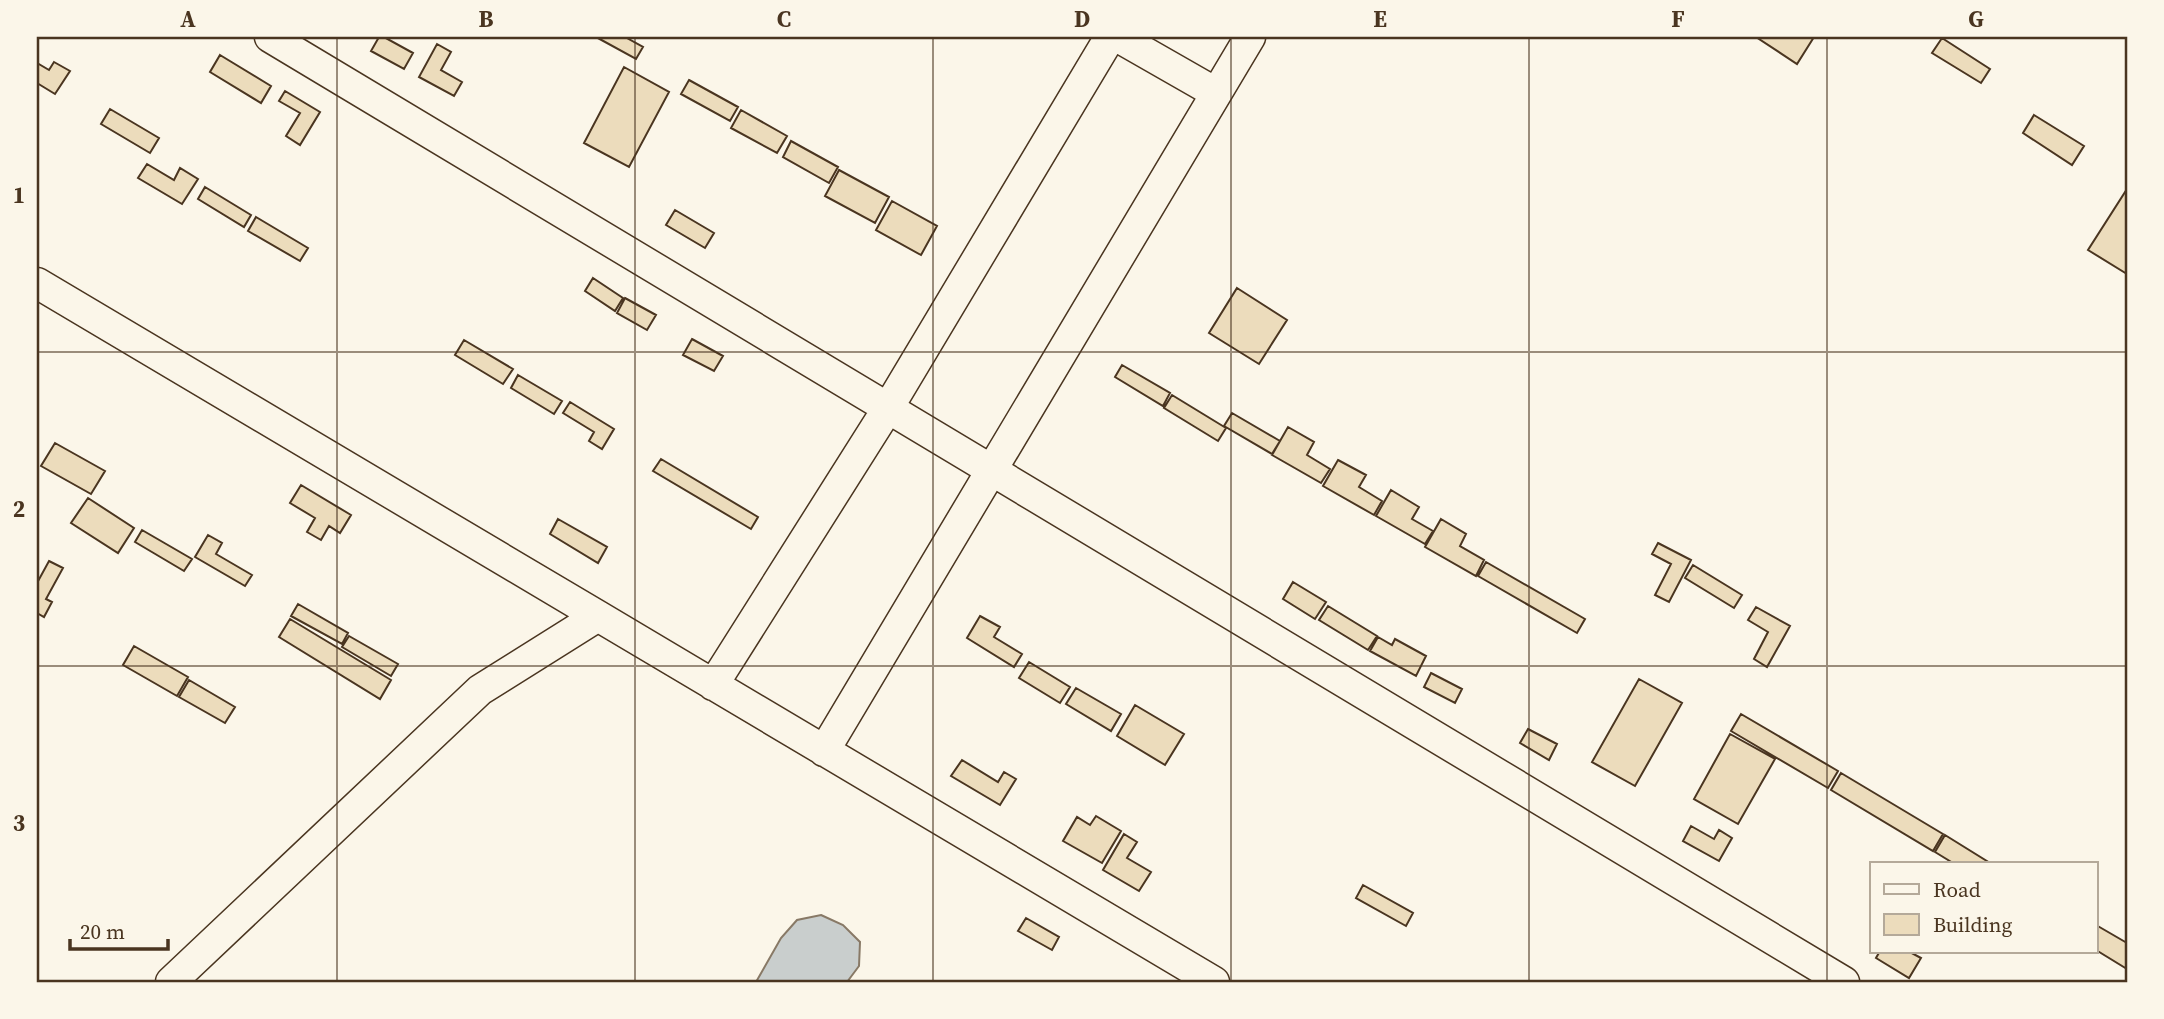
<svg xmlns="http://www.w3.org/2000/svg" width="2164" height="1019" font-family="'Source Serif 4',serif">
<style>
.water{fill:#c9cecd;stroke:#887966;stroke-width:2}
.building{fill:#ecdcbc;stroke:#4a3520;stroke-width:2}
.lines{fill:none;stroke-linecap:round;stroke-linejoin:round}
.minor-casing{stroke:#4a3520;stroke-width:33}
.minor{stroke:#fbf6e9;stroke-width:30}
.grid{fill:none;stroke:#4a3520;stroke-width:2;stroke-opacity:0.55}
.neatline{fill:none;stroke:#4a3520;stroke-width:2.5}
.grid-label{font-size:23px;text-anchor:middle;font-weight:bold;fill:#4a3520}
</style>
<rect width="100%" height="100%" fill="#fbf6e9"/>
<path class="water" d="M821,915L843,925L860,942L859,966L847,982H756L781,938L797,920Z"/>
<path class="building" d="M379,37H384L413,53L404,69L371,51Z
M596,37H625L643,47L636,59Z
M1756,37H1814L1797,64Z
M1942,38L1990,69L1981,83L1932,53Z
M437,44L451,52L441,70L462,82L454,96L419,77Z
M220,55L271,86L261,103L210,72Z
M54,62L70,71L55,94L37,83V63L49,70Z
M624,67L669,92L629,167L584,143Z
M689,80L738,107L730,121L681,94Z
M285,91L320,112L300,145L286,136L300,113L279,101Z
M110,109L159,138L150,153L101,124Z
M741,110L787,136L777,153L731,128Z
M2034,115L2084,146L2072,165L2023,133Z
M791,141L838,167L829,183L783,157Z
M147,164L174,180L180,168L198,179L182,204L138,178Z
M839,170L889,197L875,223L825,196Z
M205,187L251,215L244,227L198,199Z
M2127,189V274L2088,250Z
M892,201L937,226L921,255L876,230Z
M675,210L714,233L705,248L666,225Z
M256,217L308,248L300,261L248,231Z
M593,278L623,298L615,311L585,291Z
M1237,288L1287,320L1259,364L1209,333Z
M625,298L656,315L647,330L617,313Z
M692,339L723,356L714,371L683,355Z
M464,340L513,369L503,384L455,355Z
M1122,365L1170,393L1163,406L1115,377Z
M518,375L562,401L554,414L511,388Z
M1172,395L1226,428L1218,441L1164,408Z
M570,402L614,429L602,449L589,441L594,432L563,413Z
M1232,413L1280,441L1272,454L1224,426Z
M1288,427L1314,442L1307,455L1330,469L1321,483L1272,455Z
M55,443L105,471L91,494L41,466Z
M661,459L758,517L751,529L653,471Z
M1338,460L1366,475L1359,487L1382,501L1374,515L1323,486Z
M301,485L351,515L340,533L329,526L321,540L307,532L315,518L290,503Z
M1391,490L1419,507L1412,519L1433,531L1425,544L1376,516Z
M88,498L134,528L118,553L71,523Z
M558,519L607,547L598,563L550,534Z
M1441,519L1466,534L1460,546L1484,560L1476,576L1425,547Z
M142,530L192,559L184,571L135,542Z
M208,535L222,543L216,554L252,575L245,586L195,557Z
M1658,543L1691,560L1669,602L1655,595L1671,564L1652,554Z
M49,561L63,568L46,599L52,602L44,617L37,613V583Z
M1486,562L1585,619L1577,633L1478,576Z
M1693,565L1742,595L1734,608L1685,578Z
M1293,582L1326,602L1315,619L1283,599Z
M298,604L348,633L342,644L291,616Z
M1328,606L1377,636L1368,650L1319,620Z
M1756,607L1790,626L1767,667L1754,659L1768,632L1748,620Z
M980,616L1000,627L994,637L1022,654L1014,667L967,638Z
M290,619L391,680L380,699L279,637Z
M349,636L398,664L391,676L342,647Z
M1378,637L1392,645L1395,639L1426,656L1416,676L1370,651Z
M134,646L188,677L177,696L123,665Z
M1029,662L1070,687L1060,703L1019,678Z
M1431,673L1462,689L1455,703L1424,687Z
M1639,679L1682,703L1635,786L1592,762Z
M189,680L235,707L225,723L179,697Z
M1076,688L1121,714L1111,731L1066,704Z
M1135,705L1184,734L1165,765L1117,736Z
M1741,714L1838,771L1828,788L1731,731Z
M1528,729L1557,744L1549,760L1520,743Z
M1730,734L1775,759L1738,824L1694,799Z
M962,760L998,782L1004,772L1016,779L1000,805L951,776Z
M1841,773L1943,834L1933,851L1831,790Z
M1096,816L1121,831L1102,863L1063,841L1077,817L1090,825Z
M1691,826L1714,839L1719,830L1732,838L1719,861L1683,841Z
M1124,834L1137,842L1127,858L1151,872L1139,891L1103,870Z
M1945,835L1990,863H1953L1935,852Z
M1363,885L1413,913L1406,926L1356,898Z
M1026,918L1059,937L1052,950L1018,931Z
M2096,925L2127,943V969L2096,950Z
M1880,951H1908L1921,958L1909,978L1876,958Z"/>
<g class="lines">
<g class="minor-casing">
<path id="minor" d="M270,37L1844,982
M1118,37L1216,93
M37,283L598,616
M713,685L888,408L1110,37
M824,751L1250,37
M171,982L480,690L598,616L1214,982"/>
</g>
<use href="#minor" class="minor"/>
</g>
<path class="grid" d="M337,37V982M635,37V982M933,37V982M1231,37V982M1529,37V982M1827,37V982M37,352H2127M37,666H2127"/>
<rect width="2164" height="1019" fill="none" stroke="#fbf6e9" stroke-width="77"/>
<rect x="1870" y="862" width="228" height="91" fill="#fbf6e9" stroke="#b4a999" stroke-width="2"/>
<rect x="1884" y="884" width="35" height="10" fill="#fbf6e9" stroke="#b4a999" stroke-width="2"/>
<text x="1933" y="897" font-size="21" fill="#4a3520">Road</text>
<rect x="1884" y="914" width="35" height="21" fill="#ecdcbc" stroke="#b4a999" stroke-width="2"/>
<text x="1933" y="932" font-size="21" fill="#4a3520">Building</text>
<path d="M70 939v10h98v-10" fill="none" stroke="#4a3520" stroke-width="3.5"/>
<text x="80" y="939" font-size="21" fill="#4a3520" stroke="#fbf6e9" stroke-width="5" paint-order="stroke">20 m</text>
<rect x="38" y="38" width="2088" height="943" class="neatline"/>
<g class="grid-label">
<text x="188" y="27">A</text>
<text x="486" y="27">B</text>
<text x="784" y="27">C</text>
<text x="1082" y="27">D</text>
<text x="1380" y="27">E</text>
<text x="1678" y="27">F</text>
<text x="1976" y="27">G</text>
<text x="19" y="203">1</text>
<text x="19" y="517">2</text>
<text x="19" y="831">3</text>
</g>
</svg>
